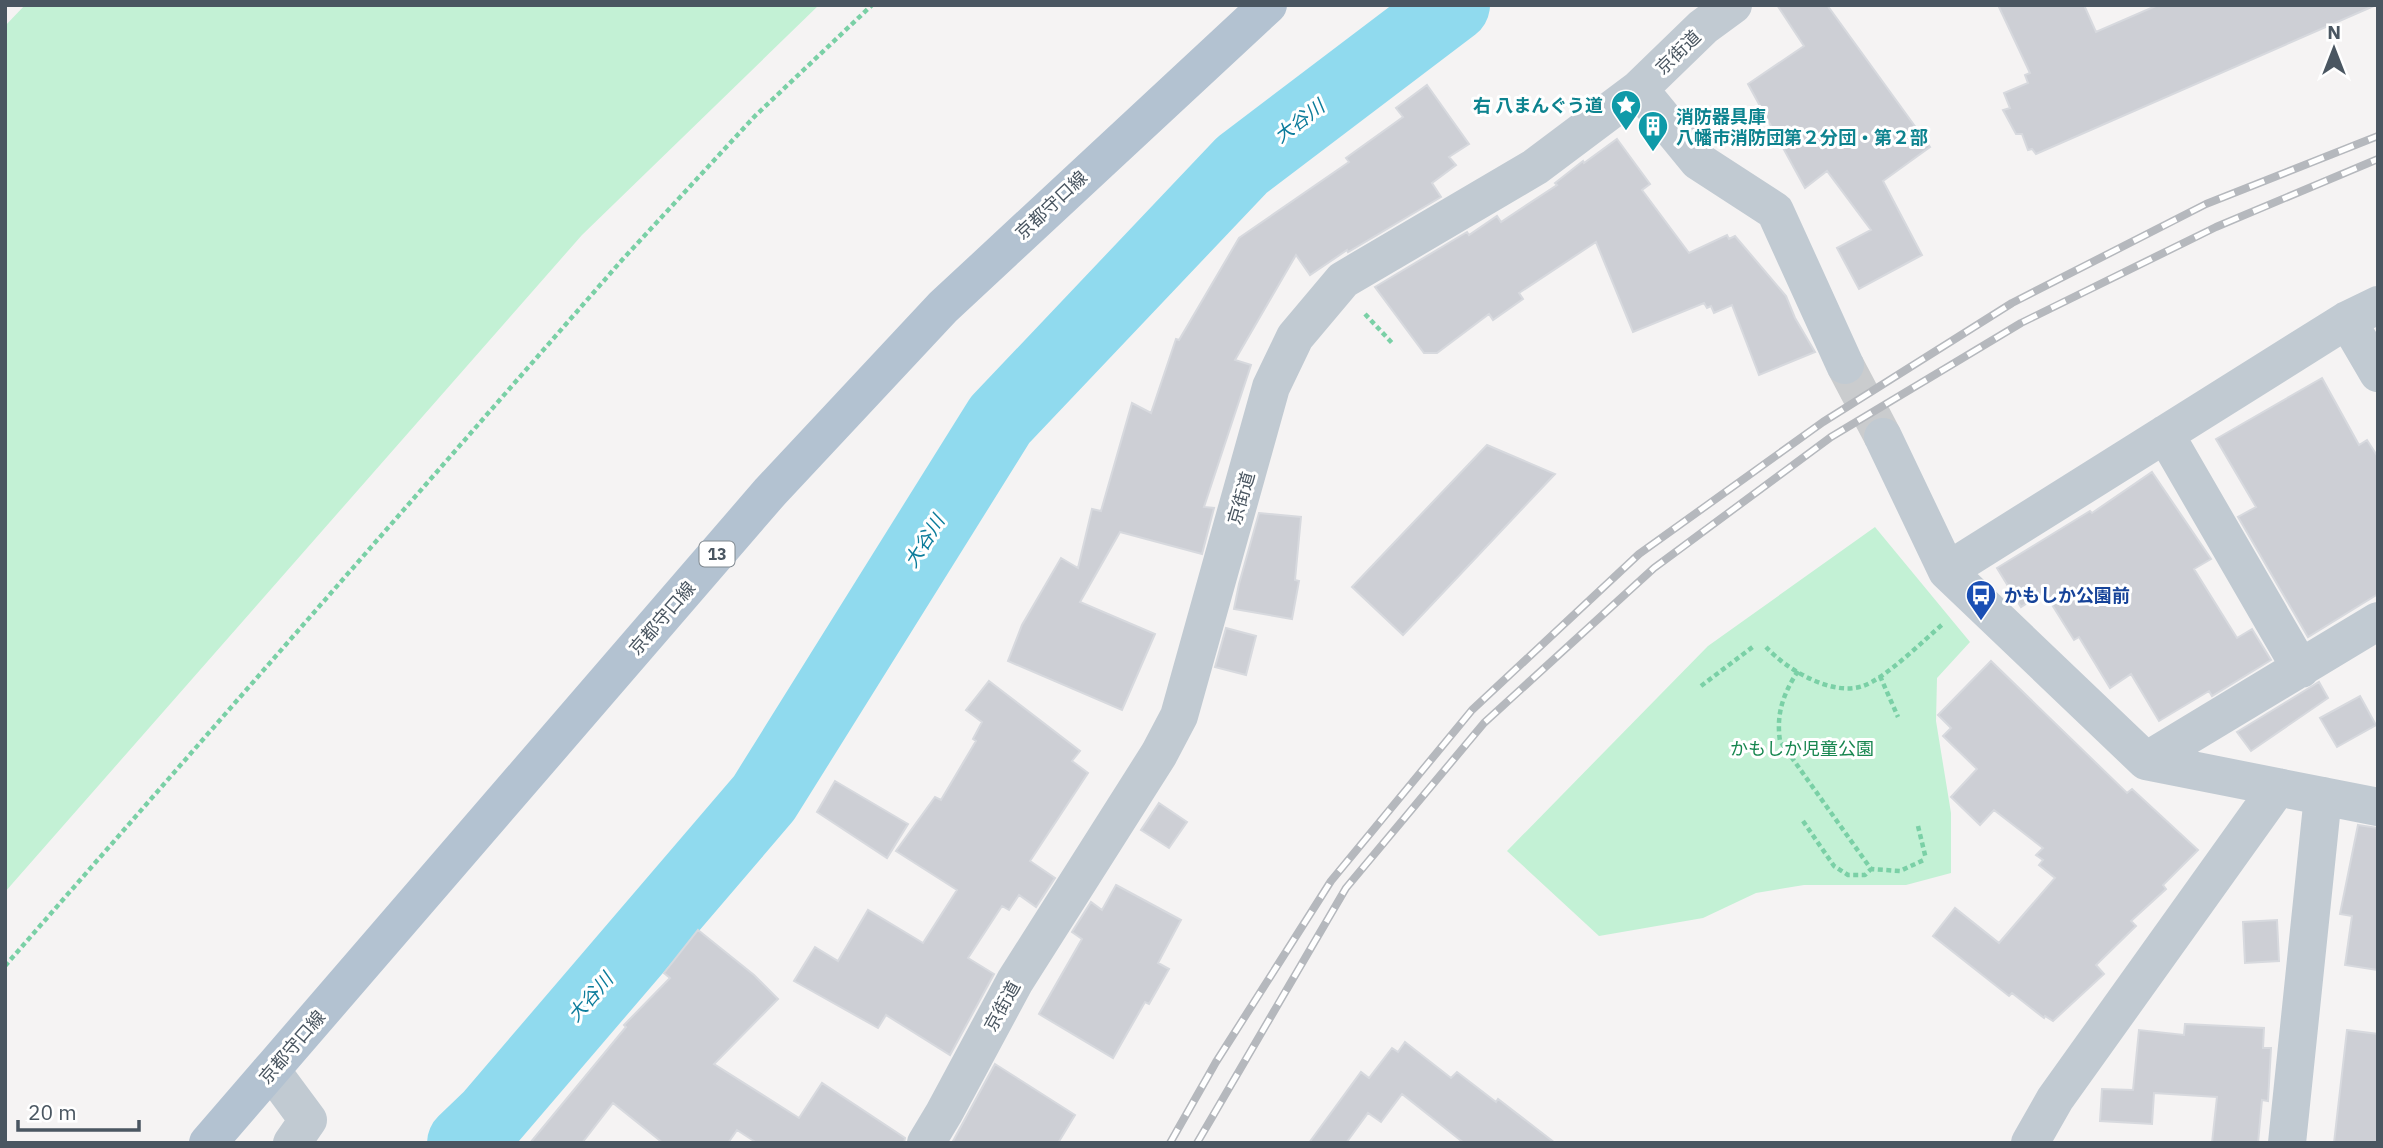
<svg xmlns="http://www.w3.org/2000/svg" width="2383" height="1148" font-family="'IBM Plex Sans','Noto Sans JP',sans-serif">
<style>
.green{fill:#c3f1d5}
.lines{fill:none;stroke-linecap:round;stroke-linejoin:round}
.river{stroke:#90daee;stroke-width:74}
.building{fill:#cdcfd5;stroke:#d7d9de;stroke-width:2}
.minor-tunnel{stroke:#caccce;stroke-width:38;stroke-dasharray:38 19;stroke-linecap:butt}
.path{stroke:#7ad0a6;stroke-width:4.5;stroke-dasharray:5 3.5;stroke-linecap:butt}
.minor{stroke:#c1cad2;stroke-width:38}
.major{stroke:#b3c2d1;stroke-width:38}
.rail-casing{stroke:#b5b8bd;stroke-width:8}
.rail{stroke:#fff;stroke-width:5;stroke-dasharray:16;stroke-linecap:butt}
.labels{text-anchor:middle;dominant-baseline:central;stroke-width:6;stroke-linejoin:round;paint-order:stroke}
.shield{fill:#fff;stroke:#808990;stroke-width:2}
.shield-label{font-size:16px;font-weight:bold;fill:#4a5661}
.street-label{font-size:18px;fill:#4a5661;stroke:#fff}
.culture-label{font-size:18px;font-weight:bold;fill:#0d838f;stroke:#fff;text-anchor:end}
.transit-label{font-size:18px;font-weight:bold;fill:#164399;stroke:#fff;text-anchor:start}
.park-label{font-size:18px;fill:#17864f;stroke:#fff}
.water-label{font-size:19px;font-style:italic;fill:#0c7c9b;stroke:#fff}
</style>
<rect width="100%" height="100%" fill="#f5f3f3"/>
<path class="green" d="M25,5H819L582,235L5,892V26Z
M1875,527L1970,642L1937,678L1936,721L1951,813V873L1906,885H1804L1756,893L1703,918L1599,936L1507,851L1708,646Z"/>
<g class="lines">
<path class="river" d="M464,1143L490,1118L764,798L1000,420L1242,165L1453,5"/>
</g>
<path class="building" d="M1777,5H1827L1930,147L1883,181L1922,255L1859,289L1837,248L1871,230L1827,171L1805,188L1748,84L1804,46Z
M1998,5H2084L2096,32L2158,5H2376L2036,154L2032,149L2028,150L2022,134H2016L2003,110L2010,108L2004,93L2028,83L2025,75L2030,73Z
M1427,85L1469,144L1449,157L1456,165L1432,183L1441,197L1348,252L1347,250L1310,275L1296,255L1235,360L1251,365L1204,507L1214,508L1202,554L1120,532L1080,602L1155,634L1122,710L1008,661L1022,625L1061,558L1078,568L1092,509L1101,511L1132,403L1151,413L1176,339L1179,340L1239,238L1349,162L1346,158L1403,117L1396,108Z
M1617,139L1650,184L1642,190L1689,253L1727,235L1729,239L1735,236L1786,296L1795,318L1815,352L1759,375L1732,305L1714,313L1711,306L1707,308L1704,303L1633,332L1596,242L1519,293L1523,299L1493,320L1489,314L1437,353H1424L1375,287L1467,232L1469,235L1497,216L1501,222L1557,185L1555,183L1583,161L1584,163Z
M2322,378L2359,445L2367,440L2378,457V594L2308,637L2238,517L2256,507L2216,439Z
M1487,445L1555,474L1403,635L1352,587Z
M2152,472L2211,559L2194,569L2237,638L2252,629L2271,660L2212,696L2209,691L2159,721L2131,674L2110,688L2079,637L2074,640L2044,592L2021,607L1997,568L2090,511L2092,513Z
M1259,513L1301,517L1295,580L1299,581L1292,619L1234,609L1239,584Z
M1226,628L1256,636L1246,675L1215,667Z
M1991,661L2127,793L2132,789L2198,850L2163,885L2166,889L2131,921L2136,926L2096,965L2104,974L2053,1021L2045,1016L2044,1018L2012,993L2009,996L1933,936L1955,908L1999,943L2055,878L2039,865L2043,860L2036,855L2043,848L1994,810L1980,825L1951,797L1977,769L1943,736L1951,728L1938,715Z
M989,681L1080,751L1072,761L1088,773L1030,861L1055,878L1036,907L1019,895L1009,910L1002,906L968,958L994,974L950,1055L886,1015L878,1028L794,981L815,947L838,961L868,910L923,943L957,890L896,851L935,797L941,800L976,741L973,739L982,722L966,710Z
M2319,682L2328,698L2251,751L2237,732Z
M2360,696L2376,725L2337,747L2320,718Z
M835,781L908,824L887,858L817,812Z
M1159,803L1187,822L1169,848L1141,830Z
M2358,825L2378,828V970L2345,965L2352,916L2340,914Z
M1116,885L1181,920L1158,963L1169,969L1149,1004L1145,1002L1113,1058L1039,1014L1082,939L1072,932L1091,902L1102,910Z
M2277,920L2279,961L2245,963L2243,922Z
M698,930L754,975L778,999L714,1064L799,1118L822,1083L905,1138L904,1143H757L737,1130L728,1143H663L613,1103L582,1143H530L626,1027L624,1025L670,978L664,973Z
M2185,1024L2264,1028L2263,1048H2271L2268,1101L2262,1100L2258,1143H2212L2217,1097L2154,1093L2152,1124L2100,1121L2102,1089L2133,1090L2139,1030L2184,1035Z
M2347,1030L2378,1034V1143H2334Z
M1405,1042L1451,1078L1457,1072L1496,1102L1498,1099L1555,1143H1464L1402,1094L1381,1122L1368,1113L1346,1143H1309L1361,1072L1369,1078L1392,1048L1398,1052Z
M995,1064L1075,1115L1058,1143H952Z"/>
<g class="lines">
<path class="minor-tunnel" d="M1845,365L1883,437"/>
<path class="path" d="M1365,314L1393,344
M1766,647C1786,669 1832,697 1863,686C1886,678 1924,640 1944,623
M1798,671C1783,694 1776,714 1780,741L1871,869L1900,871L1926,859
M1880,676L1898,717
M1701,686L1754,646
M1803,821L1834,866L1848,875H1865L1871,869
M1918,826L1926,859
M5,966L622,260L755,116L872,5"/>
<path class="minor" d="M1639,89L1698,161L1775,211L1845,365
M2347,320L2378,373
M2165,434L2301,669
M1883,437L1947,571L2146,761L2378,807
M1947,571L2347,320L2378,305
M2146,761L2378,621
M271,1070L308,1120L292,1143
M926,1143L944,1113L1015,981L1159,754L1179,716L1271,387L1295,337L1343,280L1535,167L1639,89L1703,27L1733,5
M2030,1143L2055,1099L2278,787
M2287,1143L2323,796"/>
<path class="major" d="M208,1143L770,492L943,307L1268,5"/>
<g class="rail-casing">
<path id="rail" d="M1170,1143L1216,1062L1331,881L1472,710L1639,554L1823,422L2012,303L2206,204L2378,136
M1197,1143L1346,888L1484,723L1654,568L1831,437L2021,323L2216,227L2378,159"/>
</g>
<use href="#rail" class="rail"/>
</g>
<defs>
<g id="sight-pin" transform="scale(1.575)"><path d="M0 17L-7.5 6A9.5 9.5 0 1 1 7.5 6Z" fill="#0f9aa8" stroke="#fff"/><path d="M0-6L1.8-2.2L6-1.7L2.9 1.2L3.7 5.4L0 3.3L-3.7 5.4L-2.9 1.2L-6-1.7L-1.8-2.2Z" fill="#fff"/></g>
<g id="building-pin" transform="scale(1.575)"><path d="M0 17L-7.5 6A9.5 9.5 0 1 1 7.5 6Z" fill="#0f9aa8" stroke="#fff"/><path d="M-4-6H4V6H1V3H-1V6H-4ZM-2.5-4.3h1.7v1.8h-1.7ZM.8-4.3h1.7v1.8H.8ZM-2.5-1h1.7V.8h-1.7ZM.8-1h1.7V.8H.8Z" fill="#fff"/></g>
<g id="bus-pin" transform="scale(1.575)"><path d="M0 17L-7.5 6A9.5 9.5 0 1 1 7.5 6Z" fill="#1a4fb4" stroke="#fff"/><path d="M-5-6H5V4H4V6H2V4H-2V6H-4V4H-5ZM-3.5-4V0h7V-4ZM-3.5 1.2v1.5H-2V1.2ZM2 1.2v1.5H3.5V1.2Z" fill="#fff"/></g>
</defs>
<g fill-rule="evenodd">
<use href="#sight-pin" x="1626" y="105"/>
<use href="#building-pin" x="1653" y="126"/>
<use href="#bus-pin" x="1981" y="595"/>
</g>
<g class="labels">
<rect class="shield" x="699.5" y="541.5" width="35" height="25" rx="5"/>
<g class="shield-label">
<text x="717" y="554">13</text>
</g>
<g class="street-label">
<text transform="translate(1678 52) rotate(-44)">京街道</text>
<text transform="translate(1051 205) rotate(-43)">京都守口線</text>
<text transform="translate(1241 498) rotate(-74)">京街道</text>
<text transform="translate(662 618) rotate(-49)">京都守口線</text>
<text transform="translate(1002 1006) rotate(-61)">京街道</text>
<text transform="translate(292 1047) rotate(-49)">京都守口線</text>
</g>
<g class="culture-label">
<text x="1603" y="105">右 八まんぐう道</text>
<text x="1676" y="116" text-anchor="start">消防器具庫<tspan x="1676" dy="21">八幡市消防団第２分団・第２部</tspan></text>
</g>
<g class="transit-label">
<text x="2004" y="595">かもしか公園前</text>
</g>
<g class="park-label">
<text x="1802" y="748">かもしか児童公園</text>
</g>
<g class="water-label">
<text transform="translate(1299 121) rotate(-37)">大谷川</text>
<text transform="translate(924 541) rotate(-58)">大谷川</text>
<text transform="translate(590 997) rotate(-49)">大谷川</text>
</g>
</g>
<rect width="2383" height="1148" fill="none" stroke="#4a5661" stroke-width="14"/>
<g transform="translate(2334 49)" stroke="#ffffff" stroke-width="5" paint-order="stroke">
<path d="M0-5L12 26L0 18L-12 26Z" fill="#4a5661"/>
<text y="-10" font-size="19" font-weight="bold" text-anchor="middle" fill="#4a5661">N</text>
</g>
<path d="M18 1120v10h121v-10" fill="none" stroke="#4a5661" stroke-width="3.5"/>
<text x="28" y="1120" font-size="21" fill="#4a5661" stroke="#ffffff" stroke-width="5" paint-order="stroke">20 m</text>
</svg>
